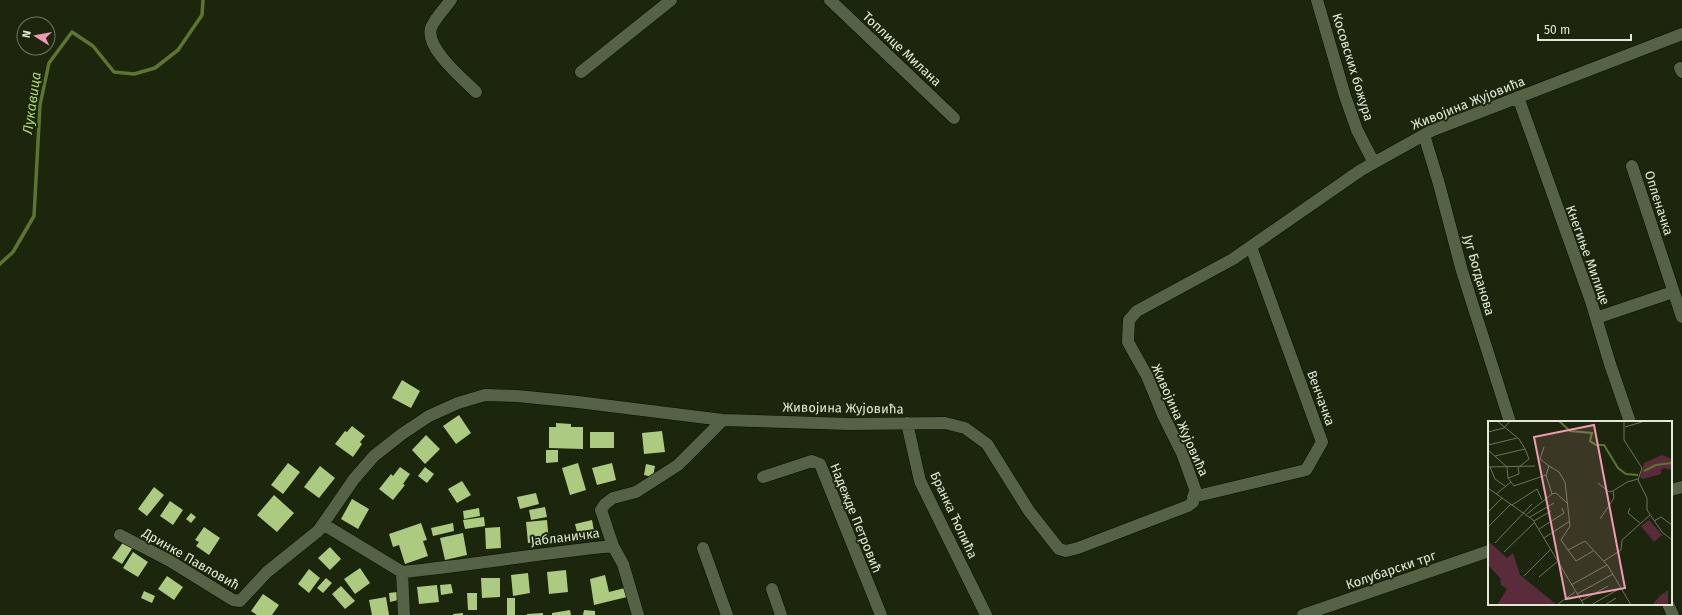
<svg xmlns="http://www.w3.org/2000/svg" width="1682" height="615" font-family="'Fira Sans',sans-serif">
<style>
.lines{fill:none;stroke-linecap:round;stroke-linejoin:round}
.stream{stroke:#5c762f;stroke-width:3.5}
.building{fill:#acca80}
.minor-casing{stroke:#070f00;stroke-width:13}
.minor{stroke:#566246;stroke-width:12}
.labels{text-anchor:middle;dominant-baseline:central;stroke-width:4;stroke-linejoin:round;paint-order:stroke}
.street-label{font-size:13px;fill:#e1e8d8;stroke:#1c260c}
.water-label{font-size:14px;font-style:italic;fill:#add370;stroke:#1c260c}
.inset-river{fill:none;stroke:#5c762f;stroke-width:2}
.inset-road{fill:none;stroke:#6b745e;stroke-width:1}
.view{fill:#f19ab4;fill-opacity:0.15;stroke:#f19ab4;stroke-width:2}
.inset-edge{fill:none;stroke:#e1e8d8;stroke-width:2}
</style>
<rect width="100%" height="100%" fill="#1c260c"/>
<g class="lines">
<path class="stream" d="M0,264L13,252L34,216L40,105L49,63L72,32L93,46L114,72L134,74L155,68L178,50L202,15L203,0"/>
</g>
<path class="building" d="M402,380L420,391L411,408L392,398Z
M459,415L471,433L456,444L443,426Z
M556,423L571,424V427H583V449L549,448V427H556Z
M352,426L365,436L360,442L362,444L353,457L335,444L345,431L347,432Z
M662,431L665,452L644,454L642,433Z
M590,432H614V448H590Z
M426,435L440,449L425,464L412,450Z
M546,450H558V462L546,463Z
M288,463L300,472L283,494L271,485Z
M578,463L586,490L570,495L562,468Z
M612,463L616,480L597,485L592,468Z
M646,464L655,466L653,477L644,475Z
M320,466L335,478L319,498L304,487Z
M400,467L410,474L403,484L405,485L393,500L379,489L391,474L393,476Z
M425,467L434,474L427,483L418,476Z
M462,481L471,495L457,503L448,489Z
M154,487L164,495L147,516L138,509Z
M536,493L539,504L520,509L517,497Z
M274,495L294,513L277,532L257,515Z
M352,499L369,509L358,529L341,519Z
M170,501L183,510L173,525L160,516Z
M545,507L547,517L531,520L529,510Z
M479,508L480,516L464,519L463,511Z
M191,513L196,517L191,523L186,519Z
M484,517L485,526L465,529L463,520Z
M547,520L549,541L528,543L526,522Z
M592,520L595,536L579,540L575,524Z
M421,523L427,540L423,541L428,556L405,564L399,545L393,547L389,534Z
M453,523L454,531L433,536L431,528Z
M204,527L220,538L209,555L196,546L199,542L195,540Z
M500,527L501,548L486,549L485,528Z
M463,533L467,555L445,560L440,538Z
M124,541L133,547L122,564L112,558Z
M330,547L341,559L330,570L318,558Z
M133,552L148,562L138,577L123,568Z
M360,568L370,583L355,594L344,579Z
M309,569L320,578L309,593L298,584Z
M566,570L568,592L549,594L547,572Z
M528,573L530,593L513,596L511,575Z
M605,575L609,592L625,588L627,597L594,605L590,579Z
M167,576L183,587L174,600L158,589Z
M326,578L332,583L323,593L317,588Z
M481,578H500V597L482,598Z
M451,584L453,593L441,595L440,585Z
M437,585L439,602L419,604L417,587Z
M341,586L355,601L345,609L332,594Z
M144,591L155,596L152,603L141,598Z
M397,592L398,600L390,602L389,593Z
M467,593H477V610H468Z
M263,594L279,605L272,615H257L251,611Z
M386,597L389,615H372L369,600Z
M507,598H515V615H507Z
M570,610L571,615H552V613Z
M584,610L595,611V615H583Z
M463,613V615H453V614Z
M543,613V615H527V614Z"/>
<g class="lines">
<g class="minor-casing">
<path id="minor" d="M451,0C445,8 435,18 431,28C425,48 463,79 476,92
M830,0L954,118
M1317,0L1345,96L1357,130L1374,163
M1680,68L1682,72
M581,72L671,0
M1518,97L1591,301L1610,364L1630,422
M1424,135L1439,184L1462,271L1510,422
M1632,166L1682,317
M1596,318L1673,292
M907,423L920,481L986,615
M763,477L812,461L820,464L881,615
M1671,490L1682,487
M1193,497L1306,470L1322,442L1251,247
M323,524L354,479L374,456L402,434L429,416L458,403L485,395L517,396L578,402L723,420L850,424L945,423L965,428L987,444L1029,511L1059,549L1066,551L1078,548L1188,506L1193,502L1195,489L1182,453L1163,415L1147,376L1128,342L1129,320L1137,311L1233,259L1361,170L1431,131L1682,34
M120,535L170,561L233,600L240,601L267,572L318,531L323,524L402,572L404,615
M613,546L623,564L638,615
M703,548L727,615
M402,572C472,565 542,553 613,546L601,510L605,504L613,498L636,492L678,465L723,420
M772,589L781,615
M1668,604L1673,615
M1303,615L1489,551"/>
</g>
<use href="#minor" class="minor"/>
</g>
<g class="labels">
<g class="street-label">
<text transform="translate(902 49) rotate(43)">Топлице Милана</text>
<text transform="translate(1353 67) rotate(73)">Косовских божура</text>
<text transform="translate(1468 103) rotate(-22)">Живојина Жујовића</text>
<text transform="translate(1659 203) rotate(72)">Опленачка</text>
<text transform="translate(1588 255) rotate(70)">Кнегиње Милице</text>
<text transform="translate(1479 275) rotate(74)">Југ Богданова</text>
<text transform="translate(1321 398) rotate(70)">Венчачка</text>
<text transform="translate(843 408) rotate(1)">Живојина Жујовића</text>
<text transform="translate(1180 420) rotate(66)">Живојина Жујовића</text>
<text transform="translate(954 515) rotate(65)">Бранка Ћопића</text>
<text transform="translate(856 518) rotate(68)">Надежде Петровић</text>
<text transform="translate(565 537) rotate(-7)">Јабланичка</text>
<text transform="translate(191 559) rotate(30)">Дринке Павловић</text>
<text transform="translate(1391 570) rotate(-19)">Колубарски трг</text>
</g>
<g class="water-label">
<text transform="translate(32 103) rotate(-82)">Лукавица</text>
</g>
</g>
<g transform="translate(1488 421)">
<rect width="184" height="184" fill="#1c260c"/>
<path d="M174,34L184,38V49L176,47L173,49V53L155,58L152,56L156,42ZM161,99L174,114L166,121L153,105ZM0,120L19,137L25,132L32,154L69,184H9L19,168L13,164L12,157L0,144ZM180,169V184H164L172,175Z" fill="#5a2c3b"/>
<path class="inset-river" d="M71,0L82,10L104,12L102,20L108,24H116L130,47L138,53L150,54M156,50L168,44L184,42"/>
<path class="inset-road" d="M9,0L31,18L37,28L41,38L31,46M136,0V19L154,47L150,59L159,77V89L174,111L184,119M137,6L157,0M0,11L16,7L22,0M0,24L29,17M0,29L19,46L20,57L26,65L58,54L61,45L52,38L56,26M7,35L37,28M61,45L71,51L77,61L82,105L73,119L80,129L97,120L120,145L143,184M0,46L47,45M2,46L7,58L17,65M58,54L64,73L68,72L79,82M20,57L31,53L30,46M110,62L121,71L125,70M0,67L45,99L96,184M8,73L23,61M24,84L49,68L54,79M142,87L140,92L153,103M0,91L14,77M39,93L64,73M42,96L66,82M112,98L126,77L125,70L139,61L150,58M46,100L63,90M166,100L173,96L184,104M0,106L23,83M51,108L76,92L74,87M56,117L82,100M7,122L44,83M80,129L88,140L105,130M16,131L47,101M116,140L133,129L134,119L162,94M36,155L63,128M51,156L70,140M83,164L119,144M89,173L125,153M93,180L120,165M70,183L87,171M103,184L131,168M117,184L128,177"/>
<path class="view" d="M106,4L137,167L78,178L46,16Z"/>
<rect width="184" height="184" class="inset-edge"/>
</g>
<g transform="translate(36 36) rotate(281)"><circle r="19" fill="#1c260c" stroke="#6b745e"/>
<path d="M0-3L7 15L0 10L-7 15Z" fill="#f19ab4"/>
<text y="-6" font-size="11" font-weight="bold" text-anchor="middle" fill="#e1e8d8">N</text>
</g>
<path d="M1538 34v6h93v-6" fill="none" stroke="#e1e8d8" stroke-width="2"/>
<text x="1544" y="34" font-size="12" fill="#e1e8d8" stroke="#1c260c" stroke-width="3" paint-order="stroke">50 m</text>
</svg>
